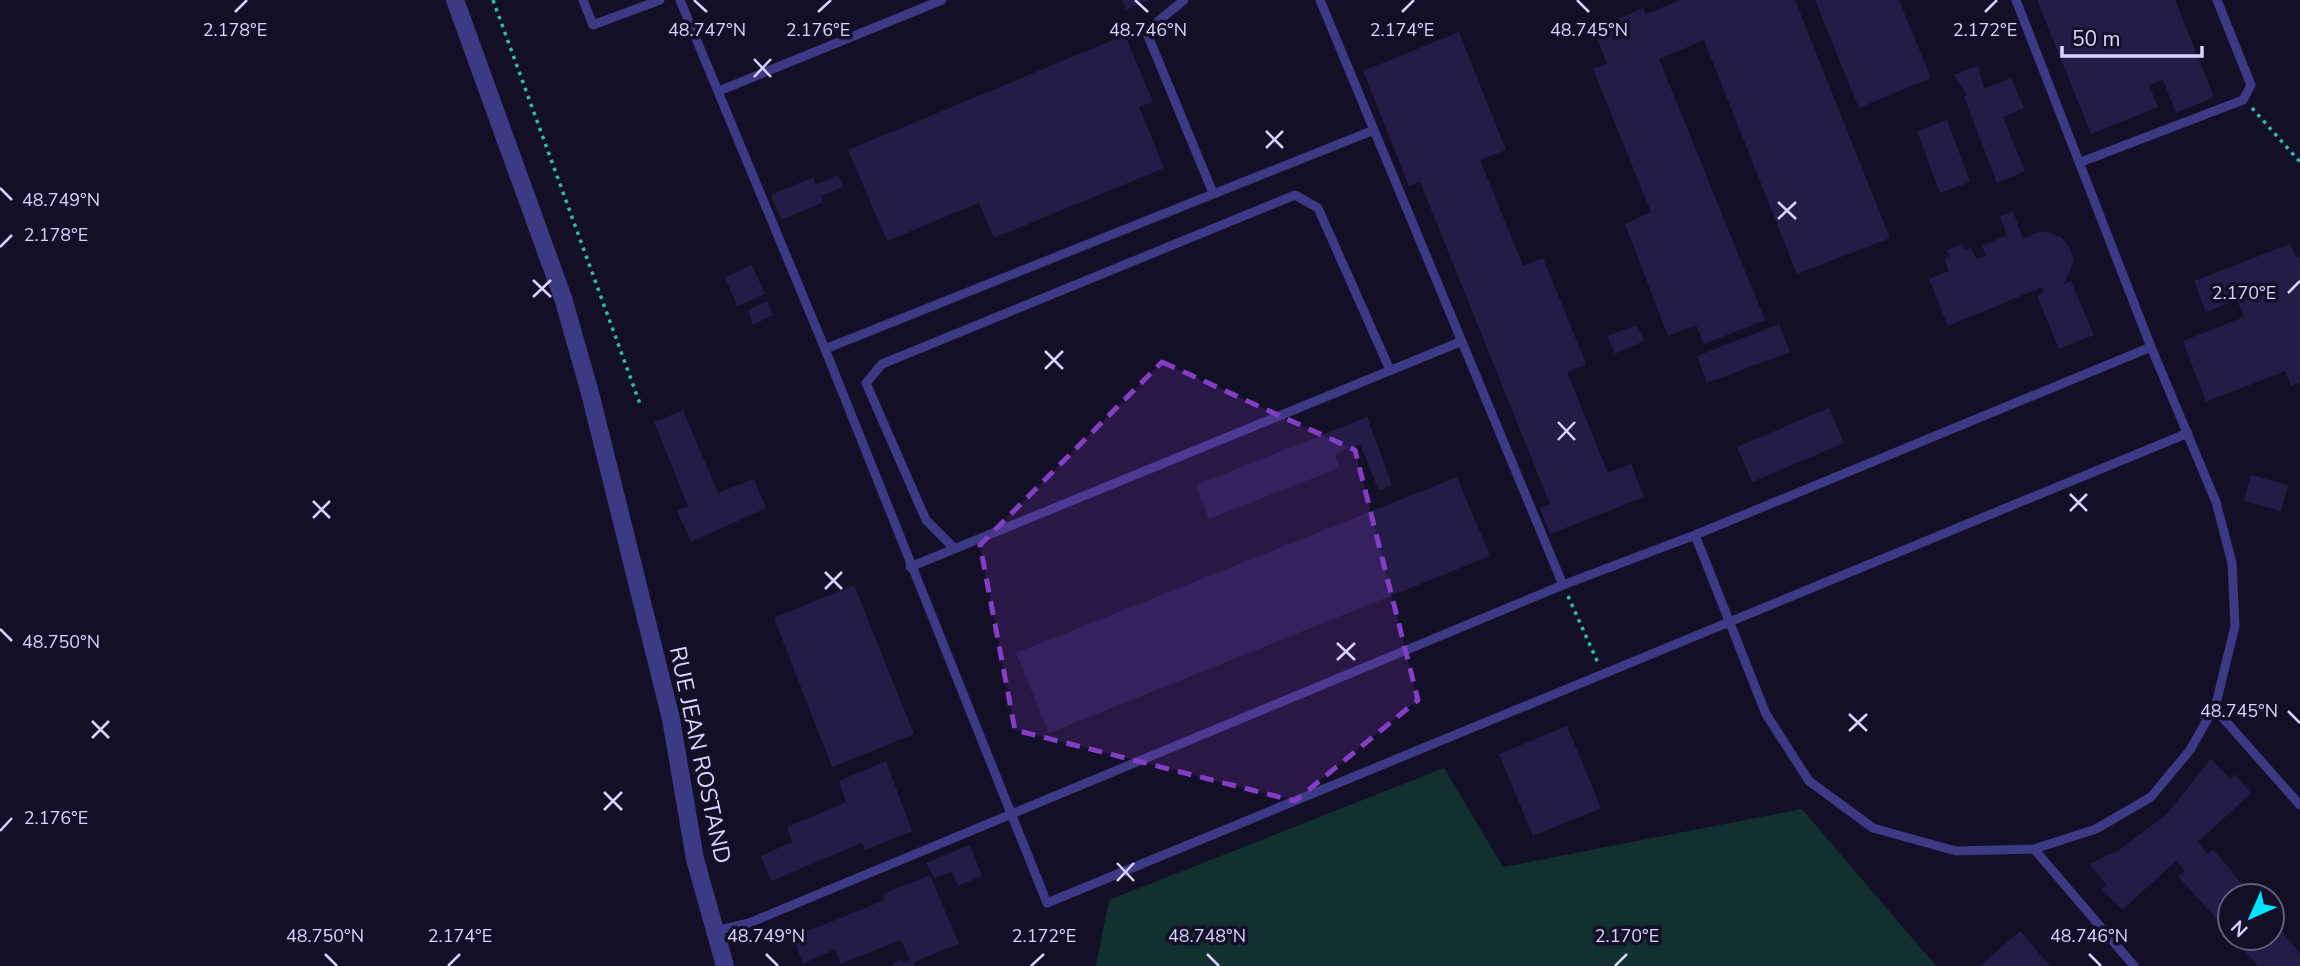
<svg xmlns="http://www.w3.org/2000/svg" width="2300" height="966" font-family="'Nunito Sans',sans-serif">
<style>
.green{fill:#12302f}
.building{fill:#241b47}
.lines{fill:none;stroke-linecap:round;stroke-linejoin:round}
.path{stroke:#2fb8b0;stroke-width:3.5;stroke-dasharray:3.5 5;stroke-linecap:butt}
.service{stroke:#3d3a85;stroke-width:9}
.tertiary{stroke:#3d3a85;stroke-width:18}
.marked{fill:#843dc5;fill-opacity:0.2;stroke:#843dc5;stroke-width:5;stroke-dasharray:14 9;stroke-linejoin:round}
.ticks{fill:none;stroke:#d9d4ff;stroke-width:2.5}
.labels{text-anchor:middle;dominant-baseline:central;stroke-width:7;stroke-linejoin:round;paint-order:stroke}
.street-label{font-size:23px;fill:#d9d4ff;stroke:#130f26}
.ticks-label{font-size:18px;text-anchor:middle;fill:#d9d4ff;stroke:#130f26;stroke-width:7;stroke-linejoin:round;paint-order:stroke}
</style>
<rect width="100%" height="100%" fill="#130f26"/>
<path class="green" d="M1444,768L1503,867L1802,809L1936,966H1096L1109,900Z"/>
<path class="building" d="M1122,0H1149L1126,10Z
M1680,0H1795L1890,238L1797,274L1704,40L1659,59L1765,320L1704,344L1696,325L1668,336L1625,224L1651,212L1593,69L1607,63L1594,30L1643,8L1646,14Z
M1815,0H1899L1931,78L1859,108Z
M2037,0H2175L2214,97L2176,113L2163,80L2149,85L2158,107L2091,134Z
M1459,32L1506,150L1480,160L1523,266L1543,258L1586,364L1567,372L1608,473L1631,464L1644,497L1550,534L1540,508L1550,504L1420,182L1409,186L1363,71Z
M1125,35L1153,102L1139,107L1164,168L994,238L979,203L887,241L848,150Z
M1978,65L1984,89L2011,78L2024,108L2003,117L2025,171L1997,183L1964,97L1967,95L1954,75Z
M1947,120L1970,182L1940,193L1917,131Z
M838,175L843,187L821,196L823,202L781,220L771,195L813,177L816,185Z
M2013,211L2023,239L2037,232H2048L2061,237L2070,248L2074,261L2064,284L2071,281L2094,335L2059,349L2037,296L2044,292L2042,287L1948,326L1929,279L1949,271L1944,259L1950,256L1947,250L1962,244L1965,250L1971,248L1977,259L1986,256L1982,246L2007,235L2000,217Z
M2290,244L2296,257L2300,256V382L2291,386L2285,371L2206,402L2183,341L2244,317L2237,300L2206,312L2194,281Z
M752,265L765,294L737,306L725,277Z
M767,301L773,315L753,325L748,310Z
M1779,324L1790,352L1707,383L1697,356Z
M1637,325L1644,341L1615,354L1607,336Z
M1829,408L1844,443L1752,482L1737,447Z
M683,410L718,493L754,479L766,508L691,542L677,511L688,506L654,422Z
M1367,417L1392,485L1379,491L1360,444L1335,454L1339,468L1209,519L1196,485Z
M2251,475L2288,485L2281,511L2244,501Z
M1457,477L1490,556L1049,733L1016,653Z
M854,585L914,734L832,767L774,618Z
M1567,726L1601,808L1533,836L1499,754Z
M2211,759L2230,779L2235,774L2251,793L2198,842L2207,854L2213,849L2252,896H2230V934L2178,876L2185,871L2176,861L2122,910L2102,889L2107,885L2089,864L2119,850L2167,814Z
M886,761L912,831L865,850L862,843L771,881L761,856L792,842L787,827L846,802L839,781Z
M970,845L982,876L958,886L952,872L934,878L926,863Z
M930,875L959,944L914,962L915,966H894L893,963L902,960L904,963L910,961L901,940L841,964L835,949L803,964L793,937L885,900L883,894Z
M2272,920L2300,953V966H2258L2233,938H2272Z
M2020,931L2050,966H1980Z"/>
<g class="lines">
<path class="path" d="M493,0L640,404
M2252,108L2300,162
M1568,596L1598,663"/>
<path class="service" d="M583,0L593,25L660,0
M680,0L825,349L1047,903L2188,433
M1184,0L1146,31L1213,193
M1320,0L1563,585
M719,91L942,0
M2081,162L2243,100L2251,85L2217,0
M825,349L1374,130
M1695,535L1766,714L1809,781L1873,828L1956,851L2034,849L2096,829L2151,797L2190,750L2216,704L2235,626L2232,563L2216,502L2151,347L2016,0
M954,548L926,520L866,383L882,364L1295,195L1318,208L1390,370
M910,567L1460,342
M2214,708L2300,805
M2034,849L2134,966
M715,931L749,923L1563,585L1695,535L2151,347"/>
<path class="tertiary" d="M455,0L563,298L590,393L671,719L695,859L725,966"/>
</g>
<path class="marked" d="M1162,362L1355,450L1418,700L1295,801L1015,730L980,545Z"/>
<path class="ticks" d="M694,0L707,12M1135,0L1148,12M1577,0L1589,12M235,12L247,0M818,12L831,0M1402,12L1414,0M1985,12L1997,0M754,59L771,77M754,77L771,59M1266,131L1283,148M1266,148L1283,131M0,188L12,200M1778,202L1796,219M1778,219L1796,202M0,247L12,235M533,280L551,297M2288,293L2300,281M533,297L551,280M1045,351L1063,369M1045,369L1063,351M1558,422L1575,440M1558,440L1575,422M2070,494L2087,511M313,501L330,518M2070,511L2087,494M313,518L330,501M825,572L842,589M825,589L842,572M0,629L12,641M1337,643L1355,660M1337,660L1355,643M2288,711L2300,723M1849,714L1867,731M92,721L109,738M1849,731L1867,714M92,738L109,721M604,792L622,810M604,810L622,792M0,831L12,818M1117,863L1134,881M1117,881L1134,863M325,954L337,966M766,954L778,966M1207,954L1219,966M2089,954L2101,966M448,966L460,954M1031,966L1044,954M1615,966L1627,954"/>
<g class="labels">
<g class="street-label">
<text transform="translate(700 755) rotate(78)">RUE JEAN ROSTAND</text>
</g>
</g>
<g class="ticks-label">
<text x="235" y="36">2.178°E</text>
<text x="707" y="36">48.747°N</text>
<text x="818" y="36">2.176°E</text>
<text x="1148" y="36">48.746°N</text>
<text x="1402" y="36">2.174°E</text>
<text x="1589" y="36">48.745°N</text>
<text x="1985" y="36">2.172°E</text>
<text x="61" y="206">48.749°N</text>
<text x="56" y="241">2.178°E</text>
<text x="2244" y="299">2.170°E</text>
<text x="61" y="648">48.750°N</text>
<text x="2239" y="717">48.745°N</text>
<text x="56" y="824">2.176°E</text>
<text x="460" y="942">2.174°E</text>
<text x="1044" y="942">2.172°E</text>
<text x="1627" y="942">2.170°E</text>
<text x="325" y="942">48.750°N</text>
<text x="766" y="942">48.749°N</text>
<text x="1207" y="942">48.748°N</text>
<text x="2089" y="942">48.746°N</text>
</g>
<g transform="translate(2251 917) rotate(225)"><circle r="33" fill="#130f26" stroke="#625e7d" stroke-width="2"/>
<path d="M0-5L12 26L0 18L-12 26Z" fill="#00e5ff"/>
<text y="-10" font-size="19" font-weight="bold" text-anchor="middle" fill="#d9d4ff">N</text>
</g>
<path d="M2062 46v10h140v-10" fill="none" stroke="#d9d4ff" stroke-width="3.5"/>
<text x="2072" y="46" font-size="21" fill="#d9d4ff" stroke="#130f26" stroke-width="5" paint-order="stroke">50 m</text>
</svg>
